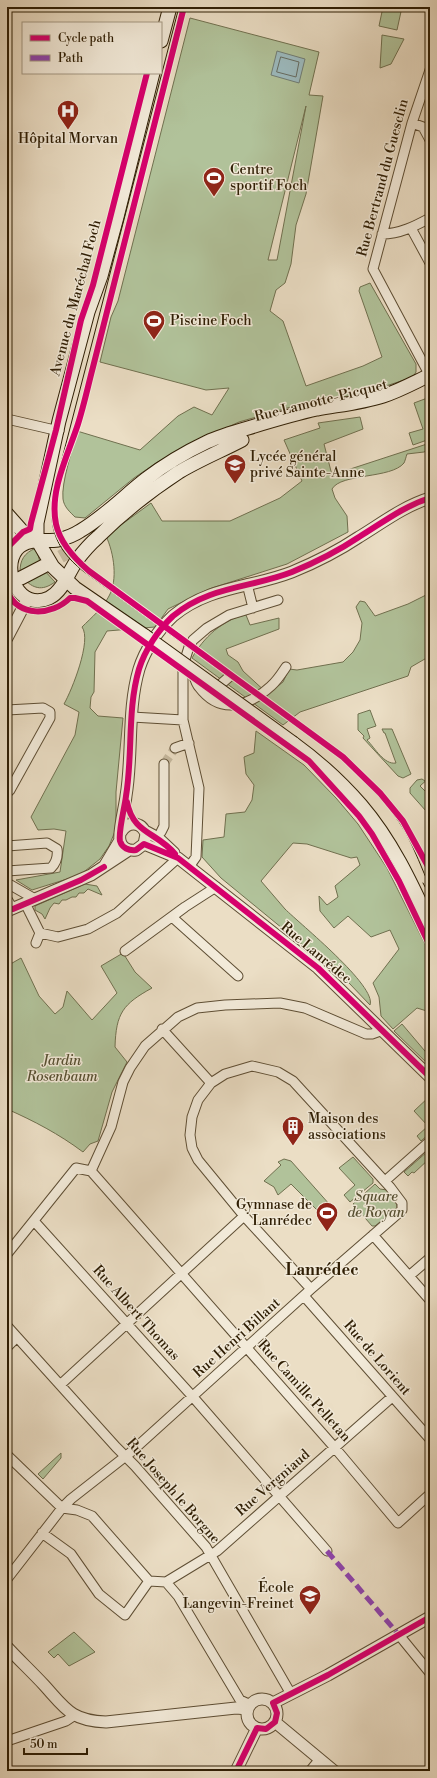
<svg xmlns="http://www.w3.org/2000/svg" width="437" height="1778" font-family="'Libre Bodoni',serif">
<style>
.green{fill:#b1c29a;stroke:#70704f;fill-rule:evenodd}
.water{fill:#9cbabe;stroke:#707c74}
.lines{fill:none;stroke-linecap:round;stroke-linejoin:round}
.shore{stroke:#666c61;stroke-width:1}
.minor-tunnel{stroke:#c5b89e;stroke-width:9;stroke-dasharray:9 4.5;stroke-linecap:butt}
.secondary-tunnel{stroke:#c5b89e;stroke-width:13;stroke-dasharray:13 6;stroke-linecap:butt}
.minor-casing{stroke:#5e4e34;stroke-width:11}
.tertiary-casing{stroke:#5e4e34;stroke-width:13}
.secondary-casing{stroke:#2f1e04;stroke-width:15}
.minor{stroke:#f2ead9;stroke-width:9}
.tertiary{stroke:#f2ead9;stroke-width:11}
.secondary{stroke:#f2ead9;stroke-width:13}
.tram{stroke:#2f1e04;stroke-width:1}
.secondary-bridge-casing{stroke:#2f1e04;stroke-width:15;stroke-linecap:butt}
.secondary-bridge{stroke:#f2ead9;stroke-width:13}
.quiet{stroke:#8e44ad;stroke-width:5;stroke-dasharray:10 5;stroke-linecap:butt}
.cycleway-casing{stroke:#f2ead9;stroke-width:8}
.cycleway{stroke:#d6006c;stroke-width:6}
.labels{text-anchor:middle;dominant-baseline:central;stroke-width:3;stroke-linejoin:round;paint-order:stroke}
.poi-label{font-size:14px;fill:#2f1e04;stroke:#f2ead9;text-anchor:start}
.street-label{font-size:14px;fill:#2f1e04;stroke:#f2ead9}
.park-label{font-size:14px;font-style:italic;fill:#564f31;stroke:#f2ead9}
.quarter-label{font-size:16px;font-weight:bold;fill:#2f1e04;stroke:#f2ead9}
</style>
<rect width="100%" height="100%" fill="#ebdec5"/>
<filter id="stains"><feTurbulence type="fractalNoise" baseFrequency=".005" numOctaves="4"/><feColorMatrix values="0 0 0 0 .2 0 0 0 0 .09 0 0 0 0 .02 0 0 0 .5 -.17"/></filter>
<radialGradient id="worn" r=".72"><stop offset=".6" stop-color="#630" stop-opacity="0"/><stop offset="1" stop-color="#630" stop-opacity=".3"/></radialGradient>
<path class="green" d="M383,7H402L397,30L379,26Z
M190,18L319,52L309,95L323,96L306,194L296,225L291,264L285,283L276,290L270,311L283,321L306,386L363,366L382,357L359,291L360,287L370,283L416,364V372L413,377L362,394L308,402L239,422L186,446L156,463L134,478L85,518L75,517C70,512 64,507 63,499C61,483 73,448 77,431L140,450L178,416L194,407L212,415L229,388L206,390L100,362L111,317L118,301ZM306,106L277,260H268Z
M382,35L404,39L391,64L380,68Z
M430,397V439L413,445L409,433L423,429L414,403Z
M360,417L363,429L324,444L332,475L430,443V449L424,452L407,454C406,457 405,461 404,463C391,479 341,473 332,489L335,498L347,516L348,532L287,564L209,589L168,609L155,627L107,631L95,652L94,692L91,697L90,708L98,716L123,718L116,792V829L109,846L100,859L80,875L32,890L16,880L60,872L66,831L54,829L38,830L31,817L75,735L79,712L64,704C72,690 92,640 82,627C91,618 103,608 109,596C118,580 114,553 106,536L151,503L162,521H230L280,498L302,481L284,440L320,428L318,423Z
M36,548L40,562L20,572C20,560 24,553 36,548Z
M44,570L55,582C44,590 35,590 25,580Z
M430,593V656L411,667L408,676L300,712L283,725L192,658C203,638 223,619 246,615L250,625L279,618V629L226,649L228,655L238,662L243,671L268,694L283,682L289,669L297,670L343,662L353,652L360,640L362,623L356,607L360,601L365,602L375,616L408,604Z
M370,710L376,726L367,729L370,738L367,740C375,748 384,765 396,763L385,733H384L382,729H392L411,774L403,778L398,776L363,738L364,736L358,730V714Z
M256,731L304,765L336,798L358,824L387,868L430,954V1012L417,1008L393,1029L381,1016L379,997L373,983L399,949L390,930L371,937L348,916L334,928L320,911L319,896L327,905L338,897L335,886L360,865L357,857L351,858L307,844L293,843L261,881C269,890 277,900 285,909C300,924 377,986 370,1005L349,983L221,878L202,857L203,840L224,837L226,814L245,812L252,800L254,785L246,774L244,757L254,753Z
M430,777L420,786L430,796V808L426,811L410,793V788L417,780L422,779L425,781Z
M85,884L97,886L102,895L88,889L84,893H79L76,897H72L66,900H62L59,904L54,903L50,908L45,919L42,914L35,910V906Z
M123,953L135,972L152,988C123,1004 116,1013 115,1047L127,1062L112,1092L98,1141L90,1144L83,1152C59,1134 34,1121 7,1109V966L21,958L39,996L55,1014L63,1007L67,991L92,1020L117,993L101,966Z
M402,1024L430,1057V1066L394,1031Z
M430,1096V1133L421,1141L417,1136L428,1126L414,1111Z
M428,1151L430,1154V1158L414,1173L412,1172L408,1176L404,1172Z
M353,1157L373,1179V1183L350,1202L344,1195L355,1185L339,1168Z
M284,1159L291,1161L330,1205L320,1213L291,1184L278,1195L274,1187L264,1181L281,1165L278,1162Z
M375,1184L380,1189L387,1190L397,1204V1208L375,1226H372L353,1204Z
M61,1453V1458L43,1479L38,1474Z
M74,1632L95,1652L69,1666L58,1654L54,1658L48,1652Z"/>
<path class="water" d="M277,51L305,59L299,83L271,75Z"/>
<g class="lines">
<path class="shore" d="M281,57L299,62L296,77L277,72Z"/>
<path class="minor-tunnel" d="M164,764L175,748"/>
<path class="secondary-tunnel" d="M44,566L67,553L76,546"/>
<g class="minor-casing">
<path id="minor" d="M430,70L412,123L373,269L430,376
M412,123L423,127L430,140
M411,228L430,263
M382,234C400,234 415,226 430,218
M7,419L59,431
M247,584L253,608
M192,670C194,675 195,683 199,687C220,715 248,707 271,686C277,681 282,673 286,667
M213,691L229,677
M7,710L43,708L50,712V718L10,790L7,793
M132,717L183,720
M175,748L189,743
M161,832L164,826V764
M7,846L47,843L57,849C58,856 56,863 51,868L7,871
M189,867L196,857L199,788L183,720V666L189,647L193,640L207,628L229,615L278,600
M7,883L35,899
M7,899L13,909
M25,903L40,933L58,937L88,929L117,913L178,858
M172,917L238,976
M36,943L40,933
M125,951L185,907L216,887
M162,1029L211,1083
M91,1171L335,1448L398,1523L430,1494
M385,1181L430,1141
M34,1221L193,1397L327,1551
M373,1235L430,1300
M7,1254L76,1168L91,1171L111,1127L123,1082L130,1068L145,1046L178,1017L197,1008L225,1005L280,1003L305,1008L366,1034H372L383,1030
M409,1276L430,1258
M304,1296L430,1439
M7,1326L116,1447L135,1466L206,1547L291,1694
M7,1347L17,1337
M60,1385L244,1216
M7,1455L62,1508
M62,1508L77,1510L92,1516L149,1581L166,1582
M42,1533L71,1554L99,1594L125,1615L149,1581
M7,1579L62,1508L71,1499L131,1452L311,1289L402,1210V1203L390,1187L293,1081L278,1072L252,1066L225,1074L211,1083L198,1100L192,1117L190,1135L192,1148L198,1160L244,1216L311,1289
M166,1582L217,1551L392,1397
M166,1582L178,1596L240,1700L251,1705
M399,1635L430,1673
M7,1741L66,1721L75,1715
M310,1771L319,1760"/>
</g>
<g class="tertiary-casing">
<path id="tertiary" d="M7,638L28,598
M145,831L158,838L174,853
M121,832C128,821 141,821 146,834L144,844L136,850C129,851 122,848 120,841C118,832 125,806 126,796C133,754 127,710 139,669C145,650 158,630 173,616C209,586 251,588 292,572C314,563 338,551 359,537C382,523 404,506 430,498
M144,844L178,858L318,968L430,1077
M105,865L120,840
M7,911L91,875L129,850
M7,1647C19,1660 32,1672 44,1685C65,1708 71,1721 106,1722L236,1708L248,1709
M247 1714a15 15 0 1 1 30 0a15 15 0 1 1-30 0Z
M273,1703L328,1675L430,1617
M275,1722L334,1771
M236,1771L257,1728"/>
</g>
<g class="secondary-casing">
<path id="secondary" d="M161,41L170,7
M242,440C221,451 199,460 179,472C150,491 122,513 98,537C90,544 83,552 77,560C68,573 63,591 49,598C20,612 0,570 17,549C28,537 45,542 58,540C66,538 74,535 80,531C104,517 124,496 146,479C164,465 186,452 207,442C220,436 234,432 248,428C271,421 294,414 317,409C339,405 361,403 383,396C399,391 415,382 430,375
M7,514L23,532L37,540
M7,532L16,550
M21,578L44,566
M145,636L75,588L53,567L37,540V523L59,421L88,312L101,276L117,217L153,73
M293,743C318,761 341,782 361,805C391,840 411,882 430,924"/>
</g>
<use href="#minor" class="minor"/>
<use href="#tertiary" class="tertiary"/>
<use href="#secondary" class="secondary"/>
<path class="tram" d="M179,7L55,486C47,523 53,547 83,571L341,759C364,781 390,805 406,833C415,850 422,869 430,887
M423,883L430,896"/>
<g class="secondary-bridge-casing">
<path id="secondary-bridge" d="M145,636L293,743"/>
</g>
<use href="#secondary-bridge" class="secondary-bridge"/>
<path class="quiet" d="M327,1551L399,1635"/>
<g class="cycleway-casing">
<path id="cycleway" d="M184,7L93,367C88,386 84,405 78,424C68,455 49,491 56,524C60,543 75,559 89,571L343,757L380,793L403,821L430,870
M430,498C404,506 382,523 359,537C338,551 314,563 292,572C251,588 209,586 173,616C158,630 145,650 139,669C127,710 133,754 126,796C125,806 118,832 120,841C122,848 129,851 136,850L144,844L178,858L318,968L430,1077
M7,548L23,532L30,529L31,523L56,430L81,320L93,285L147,73
M7,591C18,618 52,616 70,598H75L87,601L309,761L359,816L372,834L399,881L430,946
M127,802C133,834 157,832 175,854
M13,909L81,880L104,867
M236,1771L257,1728L266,1729L275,1722L277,1713L273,1703L328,1675L430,1617"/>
</g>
<use href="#cycleway" class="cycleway"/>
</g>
<defs>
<g id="hospital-pin" transform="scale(1.15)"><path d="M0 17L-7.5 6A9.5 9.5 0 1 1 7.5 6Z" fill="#8f2418" stroke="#f2ead9"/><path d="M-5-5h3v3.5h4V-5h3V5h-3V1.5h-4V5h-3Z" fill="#fff"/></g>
<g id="stadium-pin" transform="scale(1.15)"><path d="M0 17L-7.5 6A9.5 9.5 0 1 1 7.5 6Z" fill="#8f2418" stroke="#f2ead9"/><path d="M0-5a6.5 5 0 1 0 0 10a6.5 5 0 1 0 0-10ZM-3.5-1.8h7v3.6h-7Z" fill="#fff"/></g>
<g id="school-pin" transform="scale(1.15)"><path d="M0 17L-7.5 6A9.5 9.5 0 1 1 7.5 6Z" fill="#8f2418" stroke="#f2ead9"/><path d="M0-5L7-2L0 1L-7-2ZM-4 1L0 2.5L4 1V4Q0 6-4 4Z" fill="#fff"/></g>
<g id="building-pin" transform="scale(1.15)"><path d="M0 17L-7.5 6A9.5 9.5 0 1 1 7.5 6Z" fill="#8f2418" stroke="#f2ead9"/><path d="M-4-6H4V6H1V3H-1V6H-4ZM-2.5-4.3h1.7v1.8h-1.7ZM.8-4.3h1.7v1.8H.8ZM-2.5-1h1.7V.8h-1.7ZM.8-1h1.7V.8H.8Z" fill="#fff"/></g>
</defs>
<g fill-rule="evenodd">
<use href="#hospital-pin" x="68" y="111"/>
<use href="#stadium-pin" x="214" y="178"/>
<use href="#stadium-pin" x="154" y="321"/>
<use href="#school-pin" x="235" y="465"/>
<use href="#building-pin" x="293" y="1127"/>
<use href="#stadium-pin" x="327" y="1213"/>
<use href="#school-pin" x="310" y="1596"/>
</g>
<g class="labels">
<g class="poi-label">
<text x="68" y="139" text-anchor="middle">Hôpital Morvan</text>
<text x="230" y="170">Centre<tspan x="230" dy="16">sportif Foch</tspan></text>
<text x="170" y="321">Piscine Foch</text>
<text x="250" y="457">Lycée général<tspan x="250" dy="16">privé Sainte-Anne</tspan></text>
<text x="308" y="1119">Maison des<tspan x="308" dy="16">associations</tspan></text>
<text x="312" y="1205" text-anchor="end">Gymnase de<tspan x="312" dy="16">Lanrédec</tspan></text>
<text x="294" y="1588" text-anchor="end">École<tspan x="294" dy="16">Langevin-Freinet</tspan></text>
</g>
<g class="street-label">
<text transform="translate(383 178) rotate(-75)">Rue Bertrand du Guesclin</text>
<text transform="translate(76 298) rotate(-75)">Avenue du Maréchal Foch</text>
<text transform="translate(321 401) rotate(-14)">Rue Lamotte-Picquet</text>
<text transform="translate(316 953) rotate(40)">Rue Lanrédec</text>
<text transform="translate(136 1313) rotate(48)">Rue Albert Thomas</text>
<text transform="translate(237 1338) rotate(-42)">Rue Henri Billant</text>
<text transform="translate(377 1358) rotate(49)">Rue de Lorient</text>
<text transform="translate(304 1391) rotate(48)">Rue Camille Pelletan</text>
<text transform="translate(273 1483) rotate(-41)">Rue Vergniaud</text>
<text transform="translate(173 1491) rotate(49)">Rue Joseph le Borgne</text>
</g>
<g class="park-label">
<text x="62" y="1061">Jardin<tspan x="62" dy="16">Rosenbaum</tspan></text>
<text x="376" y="1197">Square<tspan x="376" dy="16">de Royan</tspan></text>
</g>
<g class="quarter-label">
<text x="322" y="1270">Lanrédec</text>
</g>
</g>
<rect width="437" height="1778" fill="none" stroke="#ebdec5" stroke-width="24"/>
<rect x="8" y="8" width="421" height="1762" fill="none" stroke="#2f1e04" stroke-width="2"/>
<rect x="12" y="12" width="413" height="1754" fill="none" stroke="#2f1e04"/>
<rect x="22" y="22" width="140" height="52" fill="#f2ead9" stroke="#a49884"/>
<rect x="30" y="35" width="20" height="6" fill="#d6006c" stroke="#a49884"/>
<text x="58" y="42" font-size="12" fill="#2f1e04">Cycle path</text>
<rect x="30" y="55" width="20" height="6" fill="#8e44ad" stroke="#a49884"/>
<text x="58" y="62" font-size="12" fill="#2f1e04">Path</text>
<path d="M24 1748v6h63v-6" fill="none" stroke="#2f1e04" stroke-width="2"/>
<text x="30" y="1748" font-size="12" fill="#2f1e04" stroke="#f2ead9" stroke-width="3" paint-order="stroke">50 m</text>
<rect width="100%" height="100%" filter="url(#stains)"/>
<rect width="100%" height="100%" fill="url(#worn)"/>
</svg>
